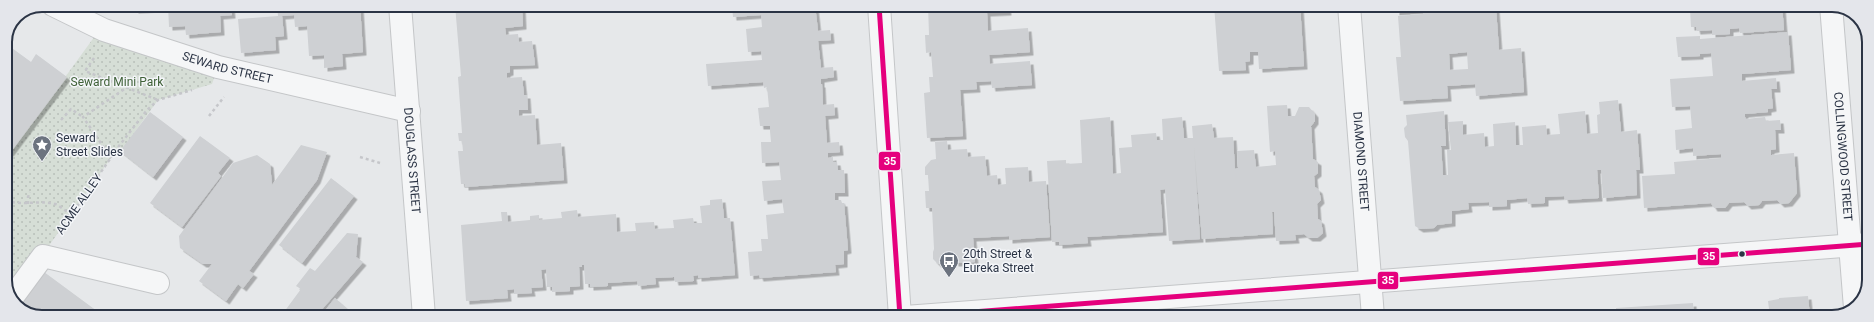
<svg xmlns="http://www.w3.org/2000/svg" width="1874" height="322" font-family="Roboto,sans-serif">
<style>
.park{fill:url(#park-dots)}
.building{fill:#ced0d3;fill-rule:evenodd;filter:url(#shadow)}
.lines{fill:none;stroke-linecap:round;stroke-linejoin:round}
.minor-casing{stroke:#c4c6c8;stroke-width:24}
.path{stroke:#c5c6ca;stroke-width:2.5;stroke-dasharray:3 3;stroke-linecap:butt}
.minor{stroke:#f5f6f7;stroke-width:22}
.bus-1-casing{stroke:#f4f6f9;stroke-width:8}
.bus-1{stroke:#e5007d;stroke-width:5}
.bus-dot{fill:#2b3445;stroke:#f4f6f9;stroke-width:1.5}
.labels{text-anchor:middle;dominant-baseline:central;stroke-width:3;stroke-linejoin:round;paint-order:stroke}
.street-label{font-size:12px;fill:#2b3445;stroke:#f4f6f9}
.park-label{font-size:12px;fill:#3f6138;stroke:#f4f6f9}
.poi-label{font-size:12px;fill:#2b3445;stroke:#f4f6f9;text-anchor:start}
.rim{fill:none;stroke:#2b3445;stroke-width:2}
.line-badge{stroke:#f4f6f9;stroke-width:1.5}
.badge-label{font-size:11px;text-anchor:middle;font-weight:bold;fill:#fff}
</style>
<defs>
<pattern id="park-dots" width="8" height="8" patternUnits="userSpaceOnUse"><rect width="8" height="8" fill="#d6ded6"/><path d="M2 2h.1M6 6h.1" fill="none" stroke="#b8bfb9" stroke-width="1.8" stroke-linecap="round"/></pattern>
<filter id="shadow"><feDropShadow dx="3.5" dy="3.5" stdDeviation="0" flood-color="#0004"/></filter>
</defs>
<rect width="100%" height="100%" fill="#e6e8ea"/>
<path class="park" d="M100,29L218,67L212,84L158,100L121,151L111,158L12,298L5,285V157L10,153Z"/>
<path class="building" d="M135,5H151V9L135,10Z
M168,5H231L232,15L220,16L221,32L186,35L185,26L169,27Z
M277,5H360L363,52L342,54L343,66L324,68V55L309,56L307,26L295,27L294,15L282,16L284,36L275,37L276,50L241,53L238,19L278,16Z
M455,5H522L523,26L505,28L506,35L518,34L519,42L532,41L535,65L510,66V72L507,73V78L522,77L524,95H527L528,110H519V116L535,115L537,145L561,143L564,180L465,187V184H461L458,151H463L462,141H459L458,133H462L458,77L461,76Z
M732,5H815L818,31L830,30L831,40L818,41L821,68L833,67L834,77L821,79V84H822L823,105L834,104L835,115L825,116L827,143L839,142L840,152L828,153V158L833,157V162H837L838,170H844L845,193H835V200H841L842,203H844L848,250L844,251V264L835,265L836,272L760,278L759,275L750,276L748,252L762,251L761,239H768L766,215L784,213L782,199L764,201L762,181L781,180L779,162L762,163L761,142H771L770,131V126H760L758,108L769,107L767,87L764,88L763,82L708,86L706,64L762,60L761,51L748,52L746,29L762,27L761,15L733,17Z
M928,5H1007L1008,12L987,13L988,31L1028,28L1030,52L989,55L990,64L1030,61L1032,85L992,88L991,81L976,82L977,89L960,90L963,136L927,138L924,93L930,92L929,77H933L931,52L926,53L925,35H929Z
M1214,5H1245V8L1255,7L1254,5H1300L1304,66L1259,69L1258,52H1250V61L1245,62L1246,70L1219,71Z
M1396,5H1442V9L1459,7V5H1478V9L1496,8L1499,50L1521,48L1524,92L1476,96L1475,84L1447,86L1448,98L1400,101L1396,57H1401L1398,16L1423,14V10L1396,12ZM1467,52L1468,69L1450,70L1449,54Z
M1709,5H1782L1784,30L1740,33L1739,28L1730,29V34L1712,35V30L1697,31L1696,27H1691L1690,9L1710,8Z
M1788,32L1791,70L1742,74V81L1776,78L1777,89H1771L1773,108L1768,109V112L1745,114V117L1746,119L1765,117L1766,121L1780,120L1781,130H1775L1776,149L1771,150V155L1794,153L1797,193L1789,203L1781,204L1777,200L1762,201L1759,205L1748,206L1744,202L1729,203L1725,208H1714L1711,203L1644,208L1642,176L1675,174L1674,162L1721,158V154L1693,156V148L1676,150L1675,130L1692,128L1690,106L1672,107L1670,79L1713,76L1711,53L1700,54V56L1678,57L1676,37L1700,36V39Z
M5,43L31,62L36,54L67,77L10,153L5,150Z
M1618,100L1621,132L1637,130L1640,170H1636L1637,195L1603,198L1601,170H1597L1599,198L1565,200L1564,196L1545,197V203L1528,204L1527,198L1507,200V206L1489,207V202L1468,203L1469,209L1452,211V223L1437,225L1434,228L1420,229L1415,226L1408,141L1405,137L1404,128L1407,125L1406,115L1444,111L1446,146H1441L1443,175H1448L1447,150H1451L1448,122L1463,121V135L1484,133L1485,147L1494,146L1493,124L1515,122L1516,145H1523L1522,127L1546,125L1547,135L1560,134L1558,114L1585,111L1587,134L1598,133L1597,115L1600,114L1599,102Z
M1287,105L1288,116H1295L1299,107H1309L1315,114V121L1311,126L1313,159L1318,162V173L1314,176L1315,187L1319,190L1321,200L1317,204L1318,219L1321,221L1323,233L1317,238H1309L1304,234L1295,235L1296,240L1276,241L1274,212H1272L1273,234L1202,239L1194,147L1200,239L1169,241L1165,189L1160,190L1163,232L1087,237L1088,243L1059,245V242H1052L1047,161L1066,160V164L1082,163L1080,120L1110,117L1113,174L1121,173L1119,148L1132,147L1131,135L1156,133L1157,140H1163L1162,119L1182,117L1184,138H1193L1192,126L1212,124L1214,138L1233,137L1235,169L1238,168L1237,151L1254,150L1256,167L1276,165L1275,151L1270,152L1267,106Z
M150,112L183,137L153,177L120,151Z
M200,136L230,158L218,173L221,176L182,227L150,203Z
M947,141L948,150L967,149L968,157L985,156L987,176L997,175L998,185L1006,184L1005,168L1028,167L1029,182L1046,181L1050,237L1009,240V236L973,238L975,262L955,263V261L938,264L933,259V252L934,249L932,208H926L925,191H929L928,175H925V167L931,160L936,159L935,142Z
M301,145L327,152L317,180L249,271L254,274L243,288L238,284L226,301L199,281L212,264H203L180,248L179,236L233,163L257,155L270,164L272,185Z
M331,178L354,196L302,263L279,245Z
M722,199L724,218H730L735,275L698,278V275L693,276L694,281L675,282L674,277L655,278L656,284L638,286L637,281L608,283V286L590,287V284H585L584,265H582V267H579L580,286L570,287V291L552,292V287H547L546,269L541,270L543,287L531,288L532,293L514,294V289L507,290L508,298L466,301L461,225L502,221L501,212H507L508,222L530,220V216L539,215V220L562,218L561,212L577,210L578,217L616,214L617,232L636,231L635,223L654,222L655,229L674,228L673,220L693,218L694,223H702L700,206L710,205V200Z
M347,233L358,234L356,257L363,262L318,314L312,310L307,317H291L284,312L301,289L296,286L310,268L315,271Z
M44,272L105,317H37L18,307Z
M1808,296L1810,317H1770L1768,301L1779,299V298Z
M335,298L357,317H320Z
M1693,303L1694,317H1617L1616,308Z"/>
<g class="lines">
<g class="minor-casing">
<g id="minor">
<path id="s1" d="M53,5L104,30L218,67L409,111"/>
<path id="s2" d="M400,5L424,317"/>
<path d="M879,5L900,317"/>
<path id="s3" d="M1349,5L1373,317"/>
<path id="s4" d="M1831,5L1855,308"/>
<path d="M12,298L43,256L158,283"/>
<path d="M905,317L1869,244"/>
</g>
</g>
<path class="path" d="M94,58L85,71L158,100
M209,116L224,97
M61,120L71,109L83,117
M360,157L380,163
M111,158L83,117L126,88
M12,202C26,205 41,200 55,204C60,206 66,211 71,215
M28,204V197L30,192
M60,231L119,146L147,110L158,100L192,90"/>
<use href="#minor" class="minor"/>
<g class="bus-1-casing">
<path id="bus-1" d="M879,5L900,317
M907,317L1869,244"/>
</g>
<use href="#bus-1" class="bus-1"/>
</g>
<defs>
<g id="sight-pin" transform="scale(1)"><path d="M0 17L-7.5 6A9.5 9.5 0 1 1 7.5 6Z" fill="#6c737f" stroke="#f4f6f9"/><path d="M0-6L1.8-2.2L6-1.7L2.9 1.2L3.7 5.4L0 3.3L-3.7 5.4L-2.9 1.2L-6-1.7L-1.8-2.2Z" fill="#fff"/></g>
<g id="bus-pin" transform="scale(1)"><path d="M0 17L-7.5 6A9.5 9.5 0 1 1 7.5 6Z" fill="#6c737f" stroke="#f4f6f9"/><path d="M-5-6H5V4H4V6H2V4H-2V6H-4V4H-5ZM-3.5-4V0h7V-4ZM-3.5 1.2v1.5H-2V1.2ZM2 1.2v1.5H3.5V1.2Z" fill="#fff"/></g>
</defs>
<g fill-rule="evenodd">
<use href="#sight-pin" x="42" y="145"/>
<use href="#bus-pin" x="949" y="261"/>
</g>
<circle class="bus-dot" cx="1742" cy="254" r="3.5"/>
<g class="labels">
<g class="street-label">
<text stroke="none"><textPath href="#s1" startOffset="186">SEWARD STREET</textPath></text>
<text stroke="none"><textPath href="#s4" startOffset="152">COLLINGWOOD STREET</textPath></text>
<text stroke="none"><textPath href="#s2" startOffset="156">DOUGLASS STREET</textPath></text>
<text stroke="none"><textPath href="#s3" startOffset="157">DIAMOND STREET</textPath></text>
<text transform="translate(79 204) rotate(-55)">ACME ALLEY</text>
</g>
<g class="park-label">
<text x="117" y="82">Seward Mini Park</text>
</g>
<g class="poi-label">
<text x="56" y="138">Seward<tspan x="56" dy="14">Street Slides</tspan></text>
<text x="963" y="254">20th Street &amp;<tspan x="963" dy="14">Eureka Street</tspan></text>
</g>
</g>
<path d="M0 0H1874V322H0ZM42 12H1832A30 30 0 0 1 1862 42V280A30 30 0 0 1 1832 310H42A30 30 0 0 1 12 280V42A30 30 0 0 1 42 12Z" fill="#e4e6eb" fill-rule="evenodd"/>
<path class="rim" d="M42 12H1832A30 30 0 0 1 1862 42V280A30 30 0 0 1 1832 310H42A30 30 0 0 1 12 280V42A30 30 0 0 1 42 12Z"/>
<g class="line-badge">
<rect x="878" y="151" width="23" height="20" rx="4" fill="#e5007d"/>
<rect x="1697" y="247" width="23" height="19" rx="4" fill="#e5007d"/>
<rect x="1377" y="271" width="22" height="19" rx="4" fill="#e5007d"/>
</g>
<g class="badge-label">
<text x="890" y="165">35</text>
<text x="1709" y="260">35</text>
<text x="1388" y="284">35</text>
</g>
</svg>
